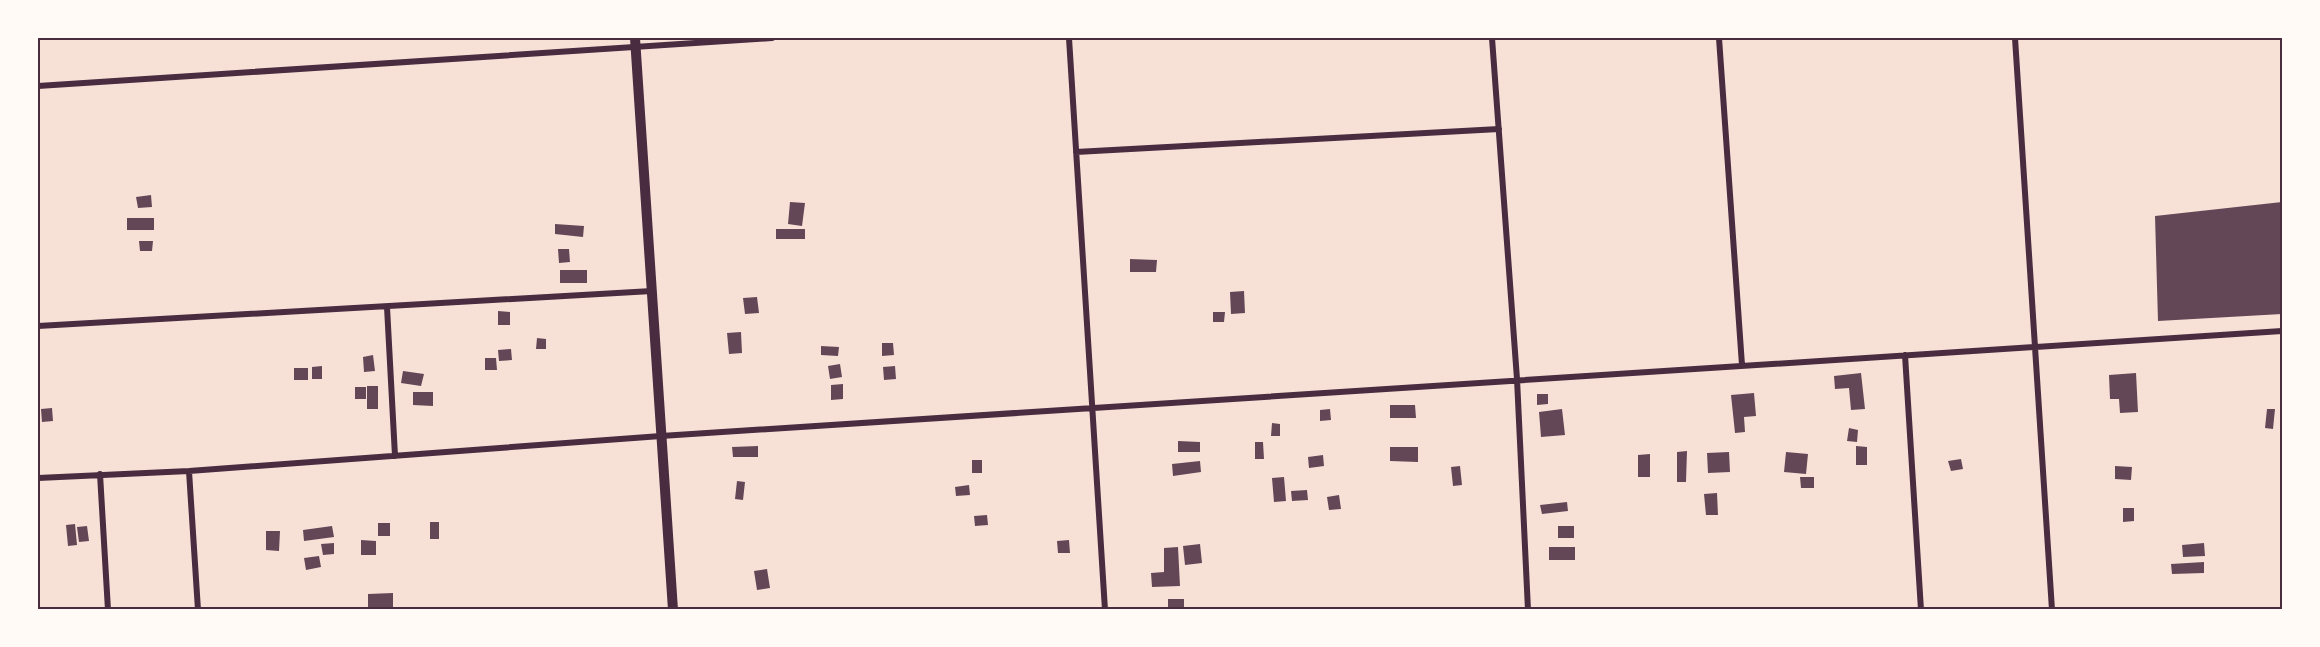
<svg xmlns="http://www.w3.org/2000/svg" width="2320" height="647" font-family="Signika,sans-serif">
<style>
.building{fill:#644757}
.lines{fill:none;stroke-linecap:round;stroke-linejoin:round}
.minor{stroke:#4a2c40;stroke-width:6}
.tertiary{stroke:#4a2c40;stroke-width:10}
.neatline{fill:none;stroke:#4a2c40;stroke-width:2}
</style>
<rect width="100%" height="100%" fill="#f7e1d7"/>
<path class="building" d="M151,195L152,207L138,208L136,197Z
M790,202L805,203L802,226L788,224Z
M2282,202V314L2158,321L2155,216Z
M127,218H154V230H127Z
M555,224L584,226L583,237L555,234Z
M776,229H805V239H776Z
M139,241H153L152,251H140Z
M558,249H569L570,262L559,263Z
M1130,259L1157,260L1156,272H1130Z
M560,270H587V283H560Z
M1244,291L1245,313L1231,314L1230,292Z
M757,297L759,313L745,314L743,298Z
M498,311L510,312V325H498Z
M1213,312H1225L1224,322H1213Z
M741,332L742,353L729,354L727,333Z
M537,338L546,339V349H536Z
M882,343H893L894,355L882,356Z
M821,346L839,347L838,356L821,355Z
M511,349L512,360L499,361L498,350Z
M373,355L375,371L364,372L363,357Z
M485,358H496L497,370H485Z
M840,364L842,377L830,379L828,366Z
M322,366V379H312V367Z
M895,366L896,379L884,380L883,367Z
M294,368H308V380H294Z
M403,371L424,374L421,386L401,383Z
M1861,373L1865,409L1851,410L1849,388L1835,389L1834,376Z
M2136,373L2138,412L2120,413L2119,399H2110L2109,375Z
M843,384V399L831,400V385Z
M367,386H378V409H367Z
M355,387H366V399H355Z
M413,392H433V406L413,405Z
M1754,393L1756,416L1744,417L1745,432L1735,433L1731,395Z
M1537,394H1548V404L1537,405Z
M1390,405H1415L1416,418H1390Z
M52,408L53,421L42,422L41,409Z
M1330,409L1331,420L1320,421V410Z
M1562,409L1565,435L1541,437L1539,412Z
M2267,409H2275L2273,429L2265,428Z
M1272,423L1280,424V436H1271Z
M1849,428L1858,430L1857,442L1847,441Z
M1178,441L1200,442V452H1178Z
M1255,442H1263L1264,459H1255Z
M758,446V457H733L732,447Z
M1856,446L1867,447V465H1856Z
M1390,447H1418V462L1390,461Z
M1687,451L1686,482H1677V452Z
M1729,452L1730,472L1708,473L1707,453Z
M1786,452L1808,454L1806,474L1784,472Z
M1650,454V477H1638V455Z
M1323,455L1324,466L1309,468L1308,457Z
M1961,459L1963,469L1951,471L1948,461Z
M972,460H982V473H972Z
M1200,461L1201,472L1173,476L1172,464Z
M1460,466L1462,485L1453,486L1451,467Z
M2115,466L2132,467L2131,480L2115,479Z
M1284,477L1286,501L1274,502L1272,478Z
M1800,477H1814V488H1801Z
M737,481L745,482L743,500L735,499Z
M969,485L970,495L956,496L955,487Z
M1307,490L1308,500L1292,501L1291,491Z
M1717,493L1718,515H1706L1704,494Z
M1339,495L1341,509L1329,510L1327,497Z
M1567,502L1568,511L1542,514L1540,505Z
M2123,508H2134V521L2123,522Z
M987,515L988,525L975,526L974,516Z
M430,522H439V539H430Z
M378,523H390V536H378Z
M75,524L77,545L68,546L66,525Z
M87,526L89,541L79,542L77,527Z
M332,526L334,537L304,541L303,530Z
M1558,526H1574V538H1558Z
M266,531H280L279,551L266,550Z
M361,540L376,541V555H361Z
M1069,540L1070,553H1058L1057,541Z
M334,543V554L323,555L321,544Z
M2204,543L2205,556L2183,557L2182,545Z
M1200,544L1202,563L1185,565L1183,546Z
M1178,547L1180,586L1152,587L1151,573L1164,572V548Z
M1549,547H1575V560H1549Z
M319,556L321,567L306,570L304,558Z
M2204,562V573L2172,574L2171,564Z
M767,569L770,588L757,590L754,571Z
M393,593V610H368V594Z
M1168,599H1184V610H1168Z"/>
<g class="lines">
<path class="minor" d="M1069,38L1105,610
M1492,38L1517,379L1528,610
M1719,38L1742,365
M2015,38L2052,610
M38,86L772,38
M1076,152L1499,129
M387,307L395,456
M38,326L652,291
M1905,355L1921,610
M189,471L198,610
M100,474L108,610
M38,478L189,471L661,436L2282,331"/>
<path class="tertiary" d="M635,38L673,610"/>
</g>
<rect width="2320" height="647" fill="none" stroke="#fffaf5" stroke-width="78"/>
<rect x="39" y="39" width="2242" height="569" class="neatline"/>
</svg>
